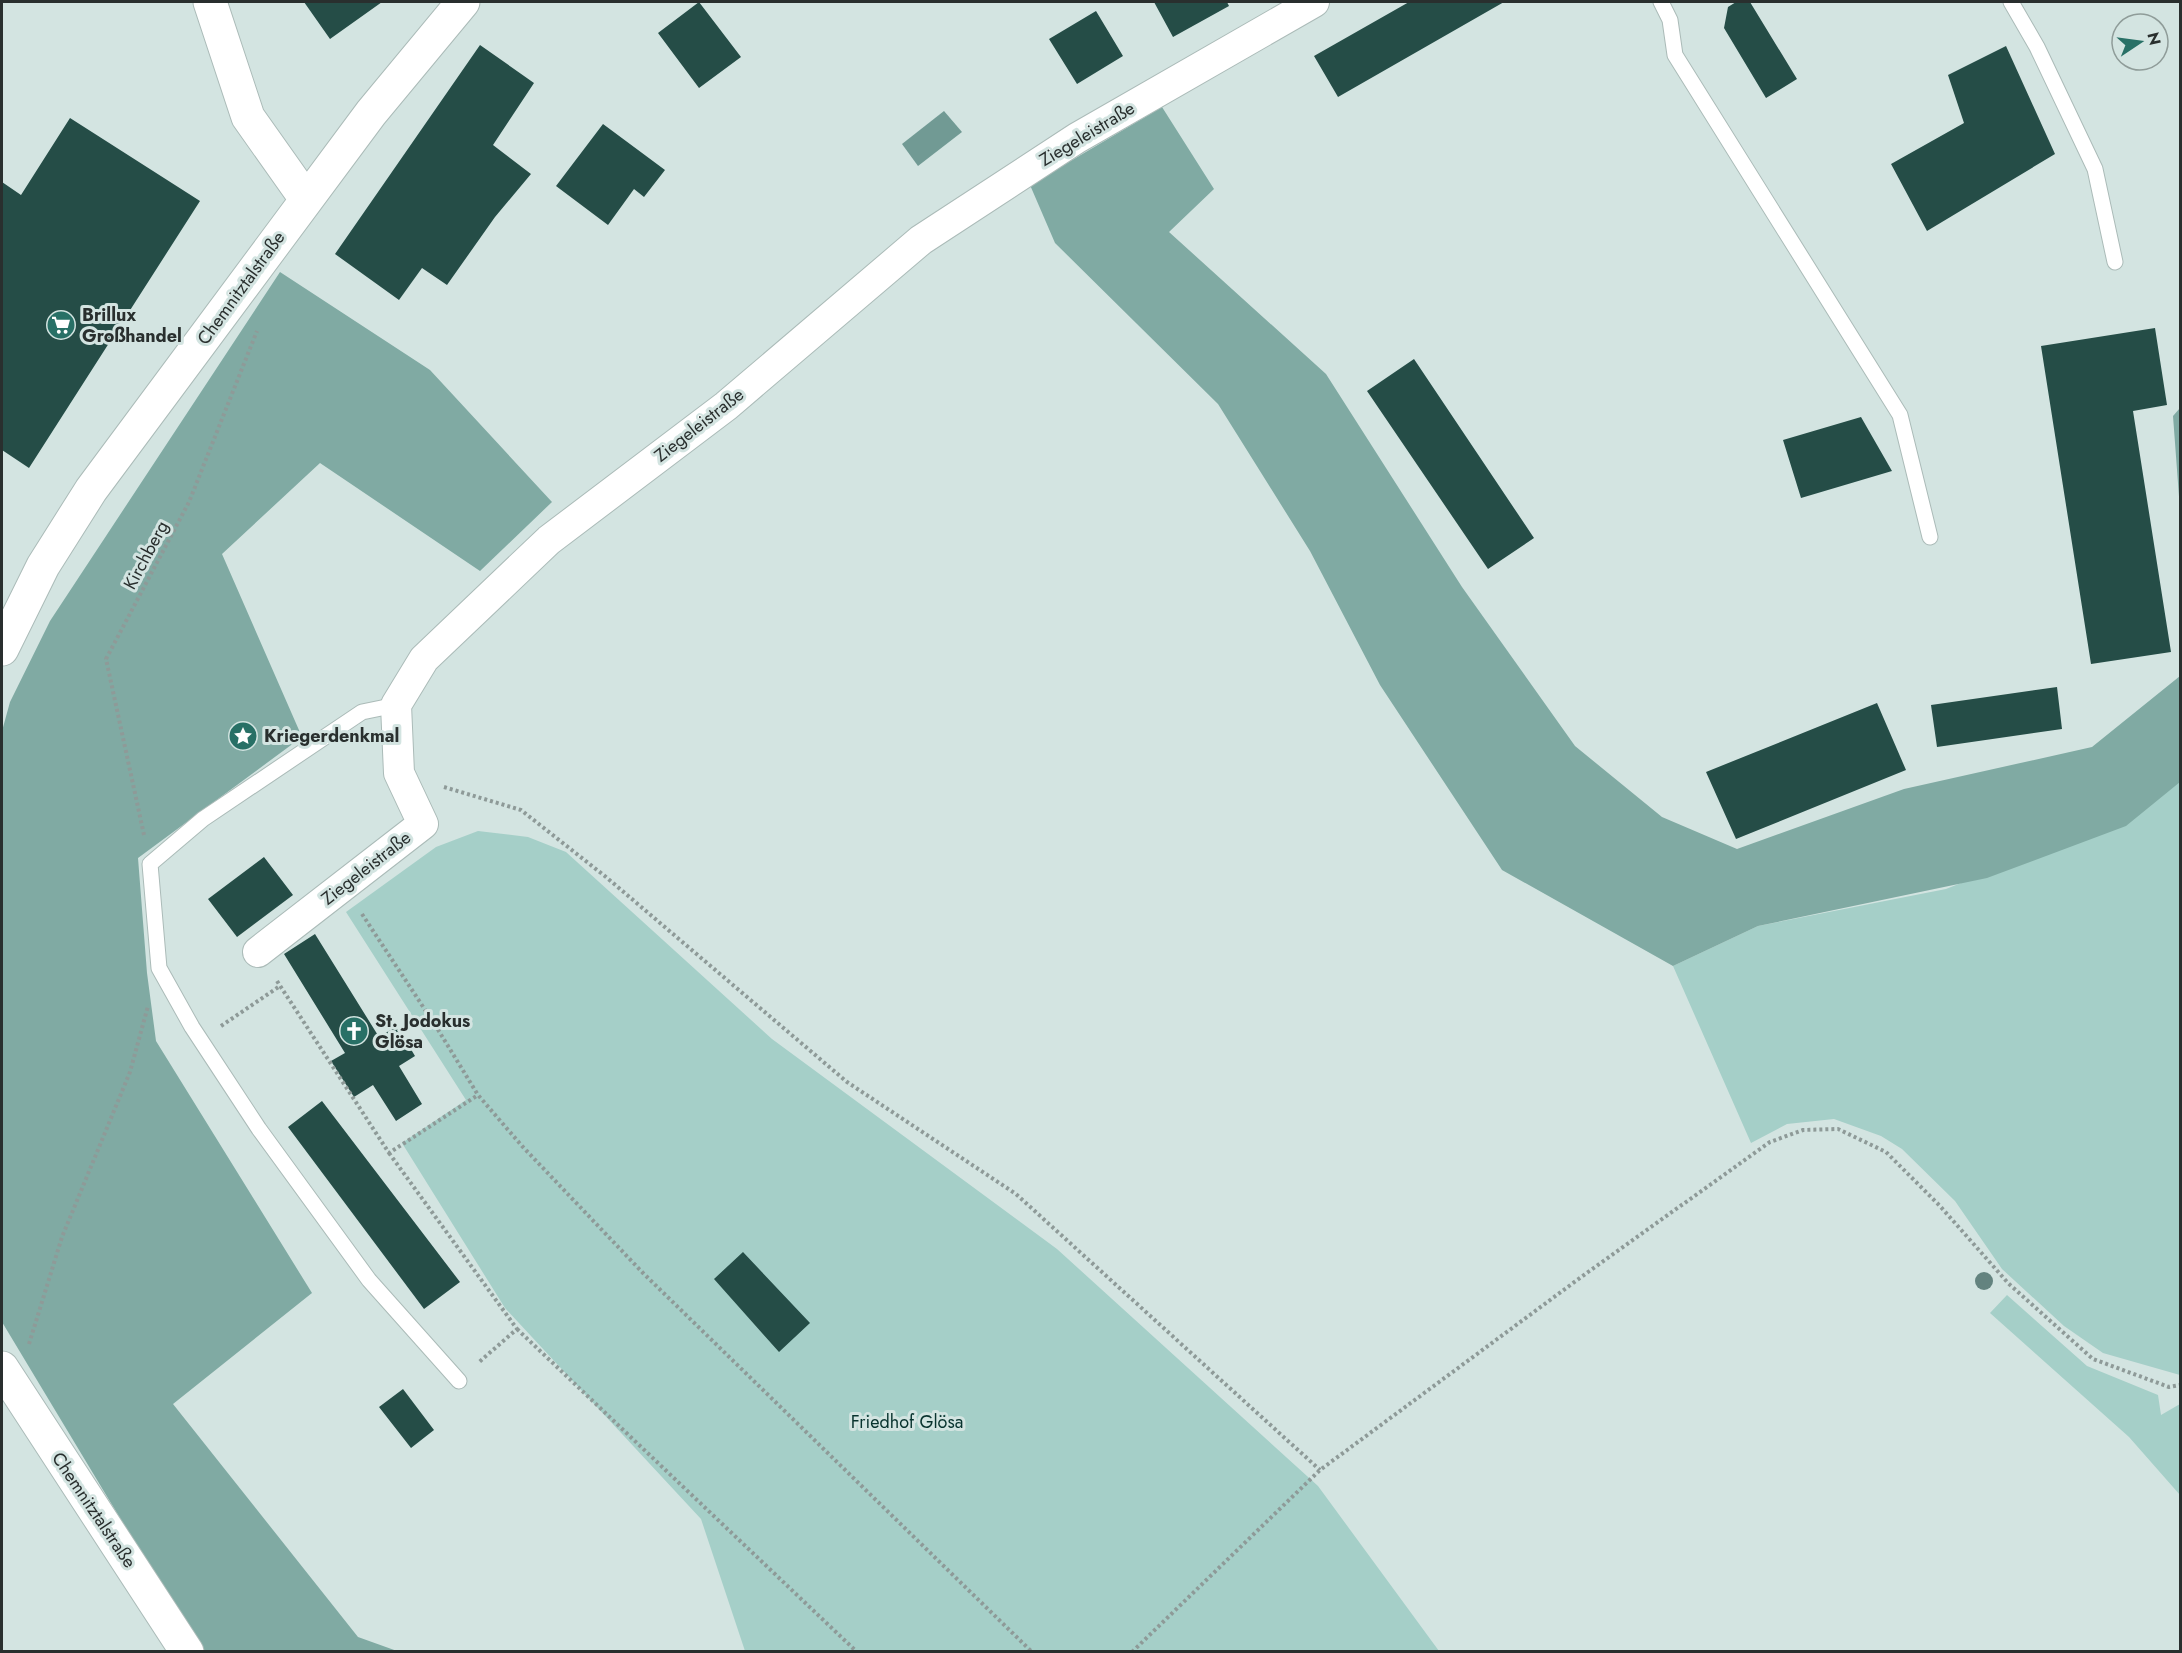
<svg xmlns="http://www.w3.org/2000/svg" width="2182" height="1653" font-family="Jost,sans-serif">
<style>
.green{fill:#a5cfc8}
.forest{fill:#80aaa3}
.water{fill:#719a94}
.building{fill:#254d47}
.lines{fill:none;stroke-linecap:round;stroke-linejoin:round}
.service-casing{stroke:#abbbb8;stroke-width:17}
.minor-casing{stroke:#abbbb8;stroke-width:32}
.secondary-casing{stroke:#abbbb8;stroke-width:35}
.primary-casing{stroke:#abbbb8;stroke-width:35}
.path{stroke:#8e9a98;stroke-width:4;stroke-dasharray:3 3;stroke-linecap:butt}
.service{stroke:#fff;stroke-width:15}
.minor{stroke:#fff;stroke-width:30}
.secondary{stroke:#fff;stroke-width:33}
.primary{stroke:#fff;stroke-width:33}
.tree{fill:#63837f}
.labels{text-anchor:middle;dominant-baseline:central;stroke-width:6;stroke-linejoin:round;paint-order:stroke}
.street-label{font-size:18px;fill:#292f2e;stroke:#d3e4e1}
.poi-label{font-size:18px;font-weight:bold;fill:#292f2e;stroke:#d3e4e1;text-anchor:start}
.park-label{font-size:18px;fill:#08332e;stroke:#d3e4e1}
</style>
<rect width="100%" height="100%" fill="#d3e4e1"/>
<path class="green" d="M2180,769V1375L2103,1353L2064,1326L2002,1269L1955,1201L1902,1149L1881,1136L1834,1119L1787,1124L1751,1143L1673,966L1758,926L1946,889L2075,838Z
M478,831L528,837L566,852L772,1039L1057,1249L1318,1486L1439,1651H745L701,1519L505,1308L402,1143L466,1100L346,912L436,847Z
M2007,1295L2087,1366L2158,1395L2161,1415L2180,1404V1495L2129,1437L1990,1313Z"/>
<path class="forest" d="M1162,107L1214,189L1169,232L1326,374L1462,587L1575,746L1662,817L1737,849L1904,789L2092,747L2180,676V782L2126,826L1987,878L1758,926L1673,966L1502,870L1380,685L1310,551L1218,404L1055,243L1030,185Z
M280,272L430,370L552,502L480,571L320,463L222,554L302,737L138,858L147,973L156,1041L312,1293L173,1404L358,1637L397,1651H200L2,1322V731L10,702L50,621Z
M2180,408V510L2173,416Z"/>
<path class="water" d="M944,111L962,132L918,166L902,144Z"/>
<path class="building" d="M304,2H382L330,39Z
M699,2L741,57L699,88L658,33Z
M1154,2H1227L1229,6L1173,37Z
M1409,2H1504L1338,97L1314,56Z
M1736,2H1750L1797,79L1766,98L1724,28L1728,7Z
M1096,11L1123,56L1077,84L1049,39Z
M480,45L534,83L493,145L531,174L495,217L447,285L422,268L399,300L335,254Z
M2006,46L2055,154L1927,231L1891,164L1964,123L1948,75Z
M70,118L200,201L29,468L2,450V182L21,195Z
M603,124L665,170L644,197L634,189L608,225L556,186Z
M2155,328L2167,405L2133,411L2171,652L2091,664L2041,346Z
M1414,359L1534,538L1488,569L1367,391Z
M1861,417L1892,471L1801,498L1783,440Z
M2057,687L2062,729L1937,747L1931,705Z
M1877,703L1906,770L1736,839L1706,772Z
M264,857L293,895L237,937L208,899Z
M315,934L379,1037L397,1026L415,1056L399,1066L422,1104L396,1121L373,1085L354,1097L331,1061L345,1053L284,954Z
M322,1101L460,1282L424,1309L288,1127Z
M743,1252L810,1323L779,1352L714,1279Z
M403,1389L434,1430L411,1448L379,1407Z"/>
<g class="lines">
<g class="service-casing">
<path id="service" d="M1661,2L1670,20L1675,55L1900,415L1930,537
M2011,2L2037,47L2095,169L2115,262
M396,705L362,712L203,819L150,864L159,968L192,1027L259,1129L369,1280L459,1381"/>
</g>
<g class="minor-casing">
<path id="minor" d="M258,952L423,824L399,773L396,705L424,659L549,540L726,406L921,240L1077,138L1314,2"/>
</g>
<g class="secondary-casing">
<path id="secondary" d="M210,2L248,117L306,199"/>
</g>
<g class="primary-casing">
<path id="primary" d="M2,649L43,566L91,490L371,113L463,2
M2,1368L187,1652"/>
</g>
<path class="path" d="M444,787L521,810L606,877L847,1082L1016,1194L1320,1470
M144,835L106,659L189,502L257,331
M362,914L437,1028L478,1095L522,1146L643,1273L1032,1652
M277,981L389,1153L478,1095
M221,1026L280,986
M389,1153L517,1329L478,1363
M517,1329L857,1652
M29,1344L62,1237L130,1072L148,1006
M1132,1652L1320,1470L1588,1272L1770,1142L1803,1130L1838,1129L1886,1152L1940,1206L2008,1283L2093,1359L2169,1387L2180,1385"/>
<use href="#service" class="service"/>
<use href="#minor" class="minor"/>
<use href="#secondary" class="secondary"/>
<use href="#primary" class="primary"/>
</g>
<circle class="tree" cx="1984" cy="1281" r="9"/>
<defs>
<g id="supermarket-disc" transform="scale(1.5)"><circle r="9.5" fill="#287066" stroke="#d3e4e1"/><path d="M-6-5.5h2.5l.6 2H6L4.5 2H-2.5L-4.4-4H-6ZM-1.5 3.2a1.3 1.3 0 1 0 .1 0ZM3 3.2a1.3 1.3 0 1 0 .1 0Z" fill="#fff"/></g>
<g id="sight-disc" transform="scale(1.5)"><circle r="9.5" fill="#287066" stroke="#d3e4e1"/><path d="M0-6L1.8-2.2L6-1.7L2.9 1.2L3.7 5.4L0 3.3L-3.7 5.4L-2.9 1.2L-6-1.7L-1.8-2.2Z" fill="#fff"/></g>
<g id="church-disc" transform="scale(1.5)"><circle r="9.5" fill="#287066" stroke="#d3e4e1"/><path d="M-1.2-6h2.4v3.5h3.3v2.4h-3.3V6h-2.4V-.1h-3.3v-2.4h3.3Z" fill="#fff"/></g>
</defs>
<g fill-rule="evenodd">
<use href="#supermarket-disc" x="61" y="325"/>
<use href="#sight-disc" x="243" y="736"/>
<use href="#church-disc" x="354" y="1031"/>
</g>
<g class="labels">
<g class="street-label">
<text transform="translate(1087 134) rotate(-31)">Ziegeleistraße</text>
<text transform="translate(241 288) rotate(-54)">Chemnitztalstraße</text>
<text transform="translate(699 425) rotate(-38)">Ziegeleistraße</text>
<text transform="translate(146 555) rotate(-62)">Kirchberg</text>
<text transform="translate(366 868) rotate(-38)">Ziegeleistraße</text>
<text transform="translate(94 1510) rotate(56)">Chemnitztalstraße</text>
</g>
<g class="poi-label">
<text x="82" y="315">Brillux<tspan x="82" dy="21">Großhandel</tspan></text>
<text x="264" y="736">Kriegerdenkmal</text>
<text x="375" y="1021">St. Jodokus<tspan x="375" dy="21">Glösa</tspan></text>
</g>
<g class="park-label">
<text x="907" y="1422">Friedhof Glösa</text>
</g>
</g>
<rect width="2182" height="1653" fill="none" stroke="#292f2e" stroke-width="6"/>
<g transform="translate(2140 42) rotate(77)"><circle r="28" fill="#d3e4e1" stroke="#8f9c99" stroke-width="1.5"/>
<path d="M0-4.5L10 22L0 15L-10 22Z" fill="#287066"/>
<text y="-9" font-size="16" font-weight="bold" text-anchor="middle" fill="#292f2e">N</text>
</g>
</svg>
